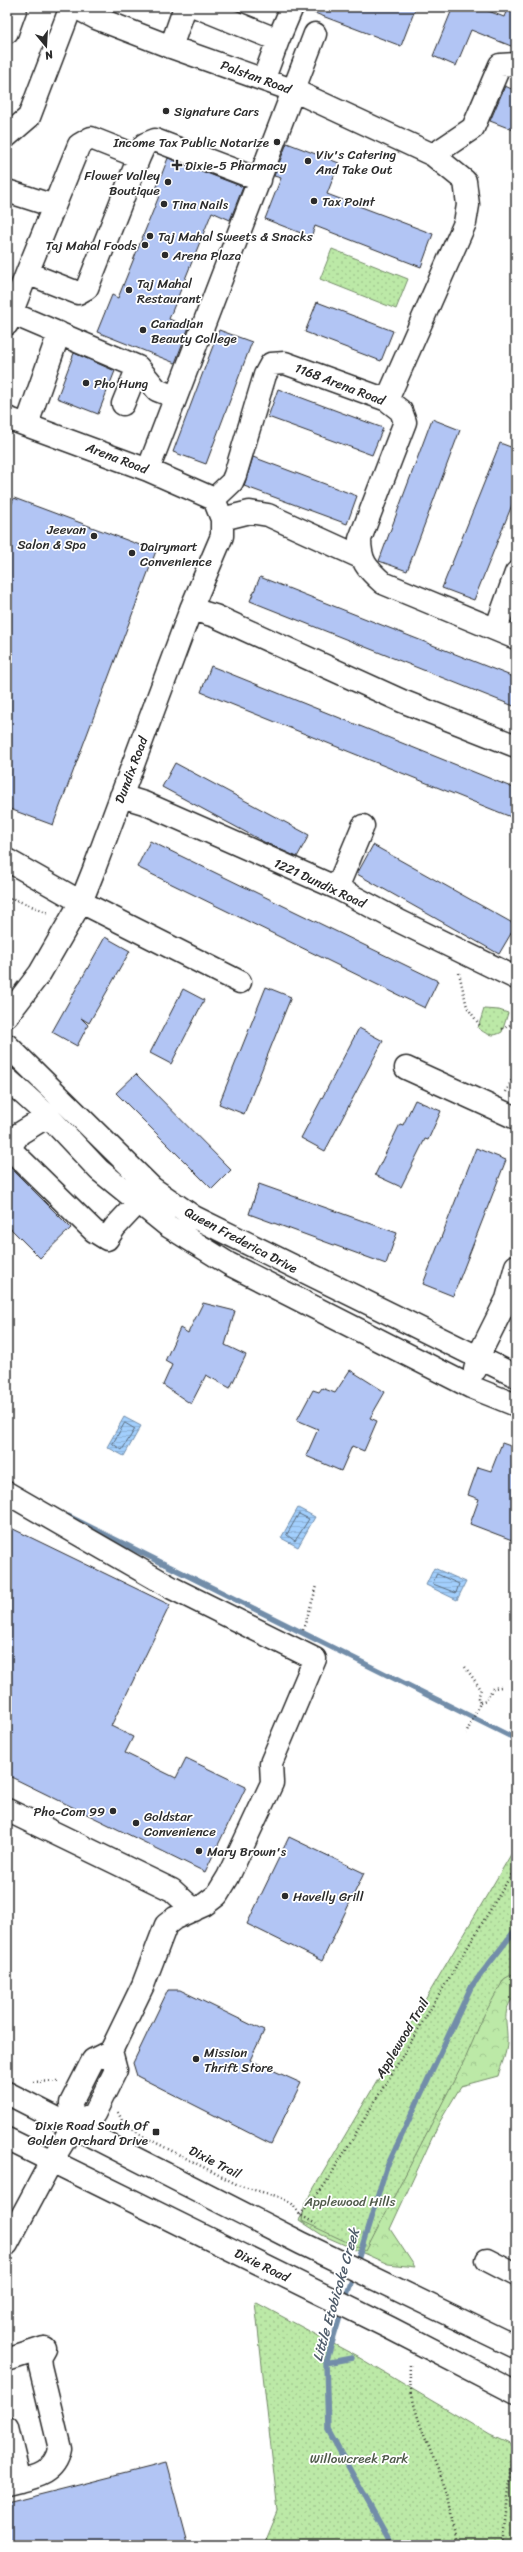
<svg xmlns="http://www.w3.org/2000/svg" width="523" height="2552" font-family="Sriracha,sans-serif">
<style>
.forest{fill:url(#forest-crowns);stroke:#748a69}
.park{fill:url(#park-dots);stroke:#748a69}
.water{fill:url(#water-rules);stroke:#728da9}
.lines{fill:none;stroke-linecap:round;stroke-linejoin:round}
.shore{stroke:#5b6d7f;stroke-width:1}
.stream{stroke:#728da9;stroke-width:5.5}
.building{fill:#b2c5f4;stroke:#2b2b2b}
.minor-casing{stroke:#2b2b2b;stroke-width:25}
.major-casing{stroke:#2b2b2b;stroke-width:25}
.path{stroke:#2b2b2b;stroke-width:2.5;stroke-dasharray:1 3;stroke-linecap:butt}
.minor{stroke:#fff;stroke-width:22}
.major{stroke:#fff;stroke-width:22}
.poi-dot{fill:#2b2b2b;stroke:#fff;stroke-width:1.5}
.labels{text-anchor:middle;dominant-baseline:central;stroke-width:3.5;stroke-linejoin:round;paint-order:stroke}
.street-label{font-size:13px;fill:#2b2b2b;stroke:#fff}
.poi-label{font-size:13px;fill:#2b2b2b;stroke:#fff;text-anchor:start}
.park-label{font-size:13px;fill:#4f5a4a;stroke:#fff}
.water-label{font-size:14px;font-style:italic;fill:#4f5c6a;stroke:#fff}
</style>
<defs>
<pattern id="forest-crowns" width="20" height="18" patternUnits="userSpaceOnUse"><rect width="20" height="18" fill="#bce9a7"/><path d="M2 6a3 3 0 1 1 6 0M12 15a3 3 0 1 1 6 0" fill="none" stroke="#a2c890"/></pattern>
<pattern id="park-dots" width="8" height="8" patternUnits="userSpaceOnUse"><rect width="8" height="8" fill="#bce9a7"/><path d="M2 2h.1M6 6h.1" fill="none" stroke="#a2c890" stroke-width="1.8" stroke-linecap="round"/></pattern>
<pattern id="water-rules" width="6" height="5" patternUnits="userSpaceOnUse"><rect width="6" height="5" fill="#a2cffd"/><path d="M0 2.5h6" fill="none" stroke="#8cb2d9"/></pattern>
</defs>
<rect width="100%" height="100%" fill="#fff"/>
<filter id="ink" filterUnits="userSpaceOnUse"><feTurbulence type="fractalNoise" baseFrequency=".025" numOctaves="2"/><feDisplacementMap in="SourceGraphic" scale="8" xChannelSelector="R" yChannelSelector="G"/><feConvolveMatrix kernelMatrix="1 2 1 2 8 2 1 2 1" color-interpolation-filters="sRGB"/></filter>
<g filter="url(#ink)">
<path class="forest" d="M516,1861V1995C500,2011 508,2023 507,2042C507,2053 501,2065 498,2076L461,2086L439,2123L390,2229L415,2267L388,2264L322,2235L299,2220Z"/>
<path class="park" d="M332,249L408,279L396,309L320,279Z
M484,1009L499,1010L508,1013L502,1032C492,1038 486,1034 478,1028Z
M516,1846V1972L504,1979L484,2015L466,2057L366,2251L302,2221L305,2203Z
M255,2302L358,2357L490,2435L516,2447V2545H264L278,2511Z"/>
<path class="water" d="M124,1417L141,1426L124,1456L107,1447Z
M298,1508L315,1517L298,1547L281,1538Z
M434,1568L466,1582L457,1600L426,1585Z"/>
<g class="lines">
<path class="shore" d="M125,1423L135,1429L122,1450L113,1444Z
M299,1514L309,1519L295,1541L287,1535Z
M437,1574L459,1584L456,1593L433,1584Z"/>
<path class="stream" d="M68,1516L516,1739
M356,2266L386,2169L471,1987L516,1929
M345,2300L354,2274
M342,2310L326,2363L328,2430L392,2545
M326,2363L352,2358"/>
</g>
<path class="building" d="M304,7H416L401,46L304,9Z
M453,7H478L504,17L508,7H516V48L471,30L456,66L433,56Z
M505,86L516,91V131L490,121Z
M287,143L339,163L327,194L433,234L421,267L315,226L311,237L265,219L281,178L274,176Z
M168,158L243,187L230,220L212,212L169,319L189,327L175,363L97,332L112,295L118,298L161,191L156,189Z
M317,302L393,331L381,361L305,332Z
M219,330L252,342L206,464L173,452Z
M74,353L115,371L98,414L57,398Z
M278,389L383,428L372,455L268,417Z
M432,419L460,430L407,571L379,561Z
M500,443L516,449V495L474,600L442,588Z
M253,457L357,496L347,524L244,486Z
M14,498L156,551L53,825L7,808V516Z
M260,577L516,678V707L250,601Z
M211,666L516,789V819L201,692Z
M175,763L309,835L297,857L264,842L162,787Z
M150,841L438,981L425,1008L137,867Z
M373,845L516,925L499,954L357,874Z
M105,937L130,951L89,1023L81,1018L88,1025L77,1046L52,1032Z
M266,987L291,997L244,1114L219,1104Z
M183,989L204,1000L171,1064L150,1053Z
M359,1028L383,1041L325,1151L301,1138Z
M136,1074L231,1170L212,1189L116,1093Z
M415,1100L441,1111L428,1140L425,1139L401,1187L375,1175L400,1124L403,1125Z
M476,1148L506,1160L453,1296L423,1284Z
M7,1164L71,1228L40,1258L7,1225Z
M259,1184L397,1233L386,1264L249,1214Z
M203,1303L235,1311L225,1345L246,1355L230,1388L206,1375L191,1404L163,1385L172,1365L165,1361L180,1328L188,1333Z
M350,1370L385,1392L370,1418L377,1421L364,1451L352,1446L341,1471L306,1456L318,1429L297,1420L313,1390L319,1392L322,1388L335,1393Z
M502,1443L516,1448V1529L512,1540L470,1524L479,1499L468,1495L478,1467L491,1471Z
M7,1526L170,1605L111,1726L133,1737L125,1753L176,1778L186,1758L246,1787L205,1872L7,1775Z
M289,1837L364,1873L322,1961L247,1924Z
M168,1990H180L264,2031L250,2060L301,2083L271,2144L137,2076L133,2063Z
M166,2463L188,2545H7V2503Z"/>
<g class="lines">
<g class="minor-casing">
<path id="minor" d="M75,7L96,18L171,47L295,91L433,155L465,181L468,205L465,223L387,400
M197,7L278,40L292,7
M171,47L185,7
M264,78L278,40
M433,155L473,128L500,65L516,64
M139,157L87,288L78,293L27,273L79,145L91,138L139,157L145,144L155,140L260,180
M7,191L54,206
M11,313L138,367L157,390L175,397
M7,324L27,273
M123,404L138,367
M7,418L148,470L214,499L222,519V536L191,609L93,872L81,902L40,973L7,1016
M27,424L59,333
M148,470L315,34
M214,499L232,482L235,475L265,375L271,364L285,363L387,400L401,411L405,422L360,539C360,561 366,568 383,583L516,638
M222,519L250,512L268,515L360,557
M191,609L215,616L402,701L516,746
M496,629L516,573
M121,796L144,803L337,888L401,922L516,978
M7,860L81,902L240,982
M337,888L363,826
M7,1045L152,1188L194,1217L516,1376
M406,1068L516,1118
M7,1079L48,1116L99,1170L168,1226L229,1264L471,1387L516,1405
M48,1116L19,1134L11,1146L13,1152L94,1231L107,1239L115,1227L147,1193
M475,1370L478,1357L507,1299L516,1266
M7,1493L172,1588L315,1659L271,1763L272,1783L228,1877L217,1895L204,1905L175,1918L166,1925L143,1985L111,2051L93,2060L71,2103L73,2126
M7,1810L172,1890L194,1910
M7,2244L51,2162L73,2126L94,2114L116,2070L111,2051
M487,2260L516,2275
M7,2360L44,2348
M7,2428L20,2481
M7,2484C30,2478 55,2476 60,2449L40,2366L39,2357L44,2348"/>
</g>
<g class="major-casing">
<path id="major" d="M7,32L16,7
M7,136L29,117L71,7
M7,2093L301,2243L516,2347
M7,2139L390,2328L516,2393"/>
</g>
<path class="path" d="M7,911L11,898L49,913
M459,973L467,1007L481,1027
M502,1029L516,1022
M506,1092L516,1071
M303,1630L317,1586
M465,1667L481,1689L478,1698L480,1703L466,1734
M480,1703L486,1701L493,1688L501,1687
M33,2082L60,2081
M118,2112L123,2123L141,2135L240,2186L280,2197L292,2204L300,2215L316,2224
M300,2215L324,2186L516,1867
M410,2365C407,2410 435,2455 448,2497C452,2511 452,2529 455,2545
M502,2545L516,2433"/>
<use href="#minor" class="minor"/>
<use href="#major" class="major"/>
</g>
</g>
<g class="poi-dot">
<circle cx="166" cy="111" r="4"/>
<circle cx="277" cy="142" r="4"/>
<circle cx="308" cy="161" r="4"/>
<path d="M175 159h4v4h4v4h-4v4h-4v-4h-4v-4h4z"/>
<circle cx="168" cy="182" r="4"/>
<circle cx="314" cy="201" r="4"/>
<circle cx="164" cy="204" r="4"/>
<circle cx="150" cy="236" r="4"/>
<circle cx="145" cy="245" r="4"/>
<circle cx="165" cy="255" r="4"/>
<circle cx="129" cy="290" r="4"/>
<circle cx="143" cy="330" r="4"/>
<circle cx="86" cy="383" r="4"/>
<circle cx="94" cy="536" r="4"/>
<circle cx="132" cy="553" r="4"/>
<circle cx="113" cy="1811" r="4"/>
<circle cx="136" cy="1823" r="4"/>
<circle cx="199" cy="1851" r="4"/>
<circle cx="285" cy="1896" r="4"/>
<circle cx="196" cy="2059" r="4"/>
<rect x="152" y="2128" width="8" height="8" rx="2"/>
</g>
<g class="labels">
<g class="street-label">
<text transform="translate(256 77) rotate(20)">Palstan Road</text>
<text transform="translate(340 384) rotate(21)">1168 Arena Road</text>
<text transform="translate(117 458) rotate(21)">Arena Road</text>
<text transform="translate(131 770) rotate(-69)">Dundix Road</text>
<text transform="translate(320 883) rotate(25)">1221 Dundix Road</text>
<text transform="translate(241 1240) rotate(28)">Queen Frederica Drive</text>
<text transform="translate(402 2038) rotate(-59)">Applewood Trail</text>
<text transform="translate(215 2162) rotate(27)">Dixie Trail</text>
<text transform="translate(262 2265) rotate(26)">Dixie Road</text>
</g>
<g class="poi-label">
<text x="174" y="111">Signature Cars</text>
<text x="269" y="142" text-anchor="end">Income Tax Public Notarize</text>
<text x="316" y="154">Viv's Catering<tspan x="316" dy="15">And Take Out</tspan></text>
<text x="185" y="165">Dixie-5 Pharmacy</text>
<text x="160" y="175" text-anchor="end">Flower Valley<tspan x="160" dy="15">Boutique</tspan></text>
<text x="322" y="201">Tax Point</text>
<text x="172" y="204">Tina Nails</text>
<text x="158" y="236">Taj Mahal Sweets &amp; Snacks</text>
<text x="137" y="245" text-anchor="end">Taj Mahal Foods</text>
<text x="173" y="255">Arena Plaza</text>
<text x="137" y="283">Taj Mahal<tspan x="137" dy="15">Restaurant</tspan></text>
<text x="151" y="323">Canadian<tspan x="151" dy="15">Beauty College</tspan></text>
<text x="94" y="383">Pho Hung</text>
<text x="86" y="529" text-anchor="end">Jeevan<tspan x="86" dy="15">Salon &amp; Spa</tspan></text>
<text x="140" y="546">Dairymart<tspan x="140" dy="15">Convenience</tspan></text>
<text x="105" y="1811" text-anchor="end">Pho-Com 99</text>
<text x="144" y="1816">Goldstar<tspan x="144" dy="15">Convenience</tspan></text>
<text x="207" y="1851">Mary Brown's</text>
<text x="293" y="1896">Havelly Grill</text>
<text x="204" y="2052">Mission<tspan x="204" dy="15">Thrift Store</tspan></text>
<text x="148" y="2125" text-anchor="end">Dixie Road South Of<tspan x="148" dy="15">Golden Orchard Drive</tspan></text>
</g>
<g class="park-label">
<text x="350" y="2201">Applewood Hills</text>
<text x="359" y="2458">Willowcreek Park</text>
</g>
<g class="water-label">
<text transform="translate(336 2295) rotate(-74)">Little Etobicoke Creek</text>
</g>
</g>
<rect width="523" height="2552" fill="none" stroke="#fff" stroke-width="24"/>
<rect x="12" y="12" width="499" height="2528" fill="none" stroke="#2b2b2b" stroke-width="1.5" filter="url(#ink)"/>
<g transform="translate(46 46) rotate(162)" stroke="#ffffff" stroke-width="3" paint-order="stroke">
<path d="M0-3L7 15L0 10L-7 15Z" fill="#2b2b2b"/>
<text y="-6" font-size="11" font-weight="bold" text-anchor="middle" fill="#2b2b2b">N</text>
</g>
</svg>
